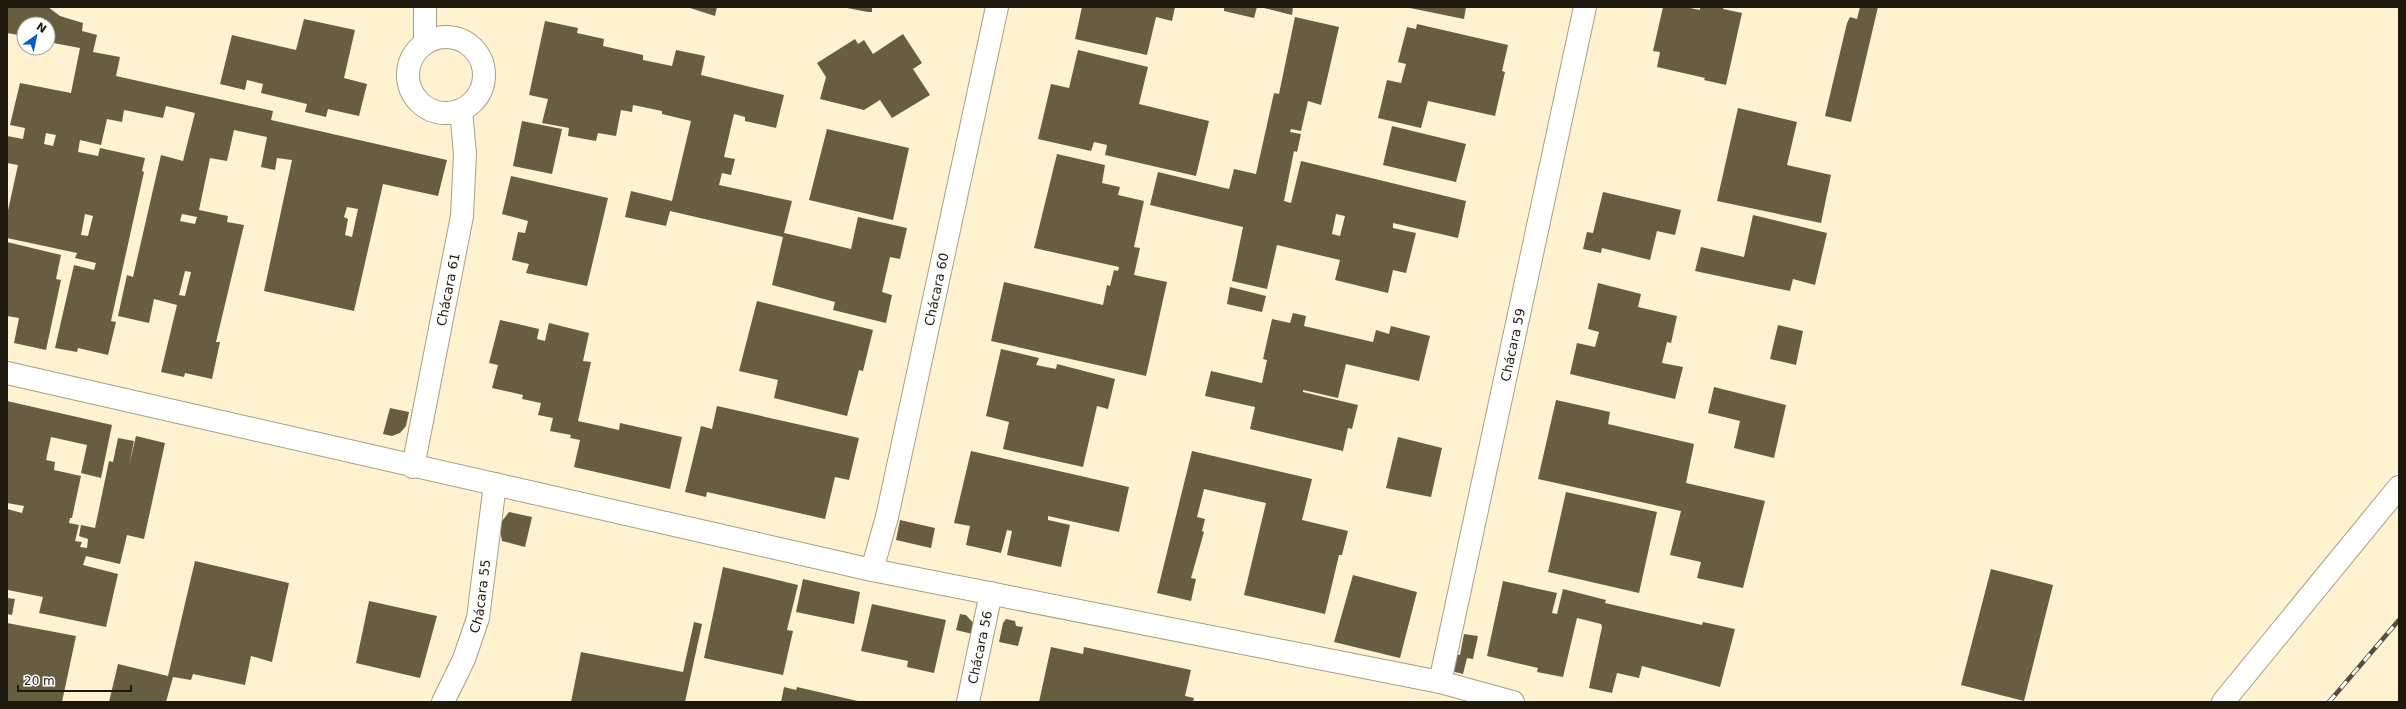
<svg xmlns="http://www.w3.org/2000/svg" width="2406" height="709" font-family="'DejaVu Sans',sans-serif">
<style>
.building{fill:#675d40;fill-rule:evenodd}
.lines{fill:none;stroke-linecap:round;stroke-linejoin:round}
.minor-casing{stroke:#a99e7f;stroke-width:24}
.minor{stroke:#fff;stroke-width:22}
.rail-casing{stroke:#544e3d;stroke-width:4.5}
.rail{stroke:#fff;stroke-width:3;stroke-dasharray:9;stroke-linecap:butt}
.labels{text-anchor:middle;dominant-baseline:central;stroke-width:4;stroke-linejoin:round;paint-order:stroke}
.street-label{font-size:13px;fill:#1c180c;stroke:#fff}
</style>
<rect width="100%" height="100%" fill="#fef2d1"/>
<path class="building" d="M7,7H48L60,16L83,23L82,31L97,35L93,52L120,57L116,76L273,111L271,120L447,160L438,196L383,184L354,311L264,291L292,160L277,158L275,170L261,167L267,137L234,130L227,161L210,158L199,210L228,216L227,222L244,225L216,342H220L212,379L185,373L184,377L161,372L177,305L154,299L149,323L118,316L127,275L133,277L161,155L183,161L195,113L166,106L163,118L124,110L122,122L107,119L101,145L80,140L78,152L98,156L100,148L145,158L142,171L144,172L111,321L116,322L108,355L78,348L77,352L55,348L74,265L94,270L96,263L75,258L77,253L7,238V215L18,165L7,163V136L23,139L25,128L10,125L20,83L71,93L80,48L48,42V24H24V36L7,33ZM46,133L56,135L53,146L44,144ZM347,207L358,209L352,237L345,235L348,219L344,217ZM85,214L93,216L88,236L81,235ZM182,214L197,217L195,224L180,221ZM185,271L191,272L185,296L179,295Z
M687,7H717L715,16Z
M872,7V12H868L847,8Z
M1082,7H1175L1172,21L1156,17L1147,55L1075,39Z
M1224,7H1257L1254,18L1224,11Z
M1260,7H1293L1292,15Z
M1405,7H1466L1464,19Z
M1663,7H1685L1700,10V7H1724L1723,9L1742,13L1726,85L1704,80L1705,78L1657,67L1660,52L1653,51Z
M1860,7H1878L1851,122L1825,116L1847,23L1850,17L1857,19Z
M1295,17L1339,27L1321,105L1308,101L1301,131L1291,129L1290,132L1301,134L1297,152L1294,151L1284,201L1291,203L1301,161L1466,201L1458,238L1393,223V228L1416,233L1406,273L1393,270L1388,293L1335,280L1340,260L1277,245L1267,289L1232,281L1243,227L1150,205L1158,172L1229,189L1234,169L1256,174L1274,93L1279,94ZM1336,214L1345,216L1340,236L1332,234Z
M304,19L355,30L344,78L367,84L359,116L328,109L326,117L305,112L307,104L261,93L263,84L247,80L245,90L220,84L232,35L296,50Z
M545,21L578,28L577,33L604,39L603,46L643,55V60L672,66L676,50L705,56L701,75L784,95L776,128L745,121V117L734,114L724,157L735,159L731,175L722,173L719,185L792,201L784,233L797,236L851,249L858,217L907,228L900,259L890,257L882,292L892,295L886,323L833,310L835,302L772,285L783,237L670,211L666,226L625,217L631,191L672,201L691,121L662,114V111L633,105L632,112L621,110L616,136L598,133L596,141L568,136L569,128L542,123L548,99L529,95Z
M1417,24L1508,45L1502,71L1505,72L1495,116L1428,101L1421,128L1378,118L1387,80L1401,83L1406,64L1398,62L1407,27L1416,29Z
M903,34L922,63L913,69L930,95L892,118L880,100L864,110L820,99L826,77L817,63L855,39L858,44L864,40L873,54Z
M1078,50L1148,67L1139,104L1209,121L1196,176L1105,155L1107,145L1094,142L1091,151L1038,139L1051,84L1069,88Z
M1738,108L1797,122L1787,165L1831,175L1821,223L1717,201Z
M522,121L562,129L552,174L513,166Z
M1392,126L1466,144L1456,182L1383,165Z
M827,129L909,148L893,220L809,200Z
M1057,154L1105,165L1102,183L1120,187L1118,195L1144,201L1134,247L1140,248L1134,275L1167,282L1146,376L991,341L1004,282L1103,305L1107,285L1110,286L1114,270L1118,271L1119,267L1034,248Z
M511,176L608,198L587,286L526,273L529,264L512,260L518,232L525,233L528,221L502,214Z
M1603,192L1681,210L1675,235L1657,231L1650,260L1602,248L1601,253L1583,249L1587,232L1593,233Z
M1753,215L1827,233L1815,285L1793,279L1790,291L1695,271L1701,247L1744,257Z
M7,242L61,255L56,279L61,280L46,350L14,343L19,318L7,316Z
M1598,283L1641,294L1638,307L1677,316L1671,343L1667,342L1662,363L1683,367L1675,399L1570,374L1577,343L1595,347L1599,332L1588,329Z
M1230,287L1266,296L1262,312L1227,304Z
M757,301L873,330L863,371L859,370L847,416L774,398L778,380L739,371Z
M1293,313L1306,316L1304,326L1373,342L1376,330L1389,334L1391,326L1430,336L1419,381L1346,364L1338,398L1303,390V392L1358,405L1352,429L1348,428L1343,451L1250,429L1255,407L1205,396L1211,371L1262,383L1267,360L1263,359L1272,319L1290,323Z
M500,320L539,329L537,339L545,341L549,323L589,333L583,361L591,362L578,421L619,430L620,423L682,437L670,489L574,467L580,440L570,438L571,435L550,431L553,418L538,415L541,403L522,399L523,395L492,388L498,365L489,363Z
M1778,325L1803,331L1796,365L1770,359Z
M1001,349L1039,358L1036,365L1056,369L1057,364L1115,379L1108,409L1097,406L1083,467L1003,449L1009,422L986,416Z
M1714,387L1786,405L1774,458L1734,448L1740,421L1708,413Z
M1556,400L1610,412L1608,424L1694,444L1686,483L1765,501L1743,588L1697,578L1701,562L1670,555L1681,511L1538,479Z
M7,401L112,425L101,478L81,473L87,445L51,437L46,460L55,462L54,470L81,476L72,518H70L69,523L79,525L75,541L82,542L80,547L87,548L88,539L79,536L81,525L95,528L109,461L113,462L118,438L134,441L129,466L136,436L165,443L144,539L127,535L120,564L86,556L83,565L118,574L106,627L39,613L43,597L8,590L7,593V509L22,513L24,506L7,503Z
M717,406L859,438L849,480L835,477L825,519L707,492L706,497L685,492L701,426L712,429Z
M390,408L409,412L406,426L400,433L392,436L383,434Z
M1398,437L1442,448L1431,497L1386,488Z
M971,451L1129,487L1119,532L1048,516V520L1070,525L1061,567L1007,555L1012,531L1007,530L1001,553L966,545L970,526L954,523Z
M1192,451L1312,479L1302,520L1348,531L1342,555H1339L1325,614L1244,595L1266,503L1204,489L1197,517L1205,519L1202,531L1204,532L1191,578L1196,579L1191,601L1157,593Z
M1566,492L1657,512L1639,593L1548,572Z
M509,512L532,517L525,547L502,541L499,525Z
M900,520L935,528L931,548L896,540Z
M195,561L289,583L272,662L251,656L245,685L193,674L191,680L173,677L166,702H109L118,664L168,676Z
M723,567L798,585L787,630L793,631L783,675L704,658Z
M1991,569L2053,585L2024,701L1961,685Z
M1353,575L1417,592L1400,658L1334,642Z
M803,579L860,592L854,624L796,612Z
M1503,581L1557,593L1552,613L1557,614L1563,589L1606,600L1605,603L1702,625L1703,622L1735,629L1720,687L1642,666L1639,678L1617,673L1612,693L1589,688L1602,627L1601,624L1577,618L1563,677L1537,672L1538,668L1487,656Z
M7,598L15,599L12,615L7,614Z
M369,601L437,616L420,678L356,663Z
M872,604L946,620L934,673L907,667L908,661L861,651Z
M960,614L966,615L978,628L981,636L956,630Z
M1006,619L1015,621L1016,626L1023,627L1018,646L999,642L1003,623Z
M694,622L702,624L685,702H571L581,652L683,672Z
M7,623L76,636L62,702H7Z
M1464,634L1478,636L1473,659L1467,658L1463,674L1451,671L1455,654L1460,655Z
M1051,647L1083,654L1084,647L1191,670L1185,696L1194,698L1193,702H1039Z
M784,687L796,690L797,687L862,702H781Z"/>
<g class="lines">
<g class="minor-casing">
<g id="minor">
<path d="M425,7V43"/>
<circle cx="446" cy="75" r="38"/>
<path d="M7,373L872,570L1440,682L1513,702"/>
<path id="s1" d="M413,467L462,216L465,154L461,110"/>
<path id="s2" d="M872,570L887,517L997,7"/>
<path id="s3" d="M1440,682L1585,7"/>
<path id="s4" d="M443,702L464,659L478,618L495,484"/>
<path id="s5" d="M968,702L991,593"/>
<path d="M2223,702L2399,487"/>
</g>
</g>
<use href="#minor" class="minor"/>
<g class="rail-casing">
<path id="rail" d="M2329,702L2399,620"/>
</g>
<use href="#rail" class="rail"/>
</g>
<g class="labels">
<g class="street-label">
<text stroke="none"><textPath href="#s1" startOffset="181">Chácara 61</textPath></text>
<text stroke="none"><textPath href="#s2" startOffset="288">Chácara 60</textPath></text>
<text stroke="none"><textPath href="#s3" startOffset="345">Chácara 59</textPath></text>
<text stroke="none"><textPath href="#s4" startOffset="113">Chácara 55</textPath></text>
<text stroke="none"><textPath href="#s5" startOffset="56">Chácara 56</textPath></text>
</g>
</g>
<rect width="2406" height="709" fill="none" stroke="#1c180c" stroke-width="16"/>
<g transform="translate(36 36) rotate(33)"><circle r="19" fill="#ffffff" stroke="#a4a39e"/>
<path d="M0-3L7 15L0 10L-7 15Z" fill="#0a5cc6"/>
<text y="-6" font-size="11" font-weight="bold" text-anchor="middle" fill="#1c180c">N</text>
</g>
<path d="M18 685v6h113v-6" fill="none" stroke="#1c180c" stroke-width="2"/>
<text x="24" y="685" font-size="12" fill="#1c180c" stroke="#ffffff" stroke-width="3" paint-order="stroke">20 m</text>
</svg>
